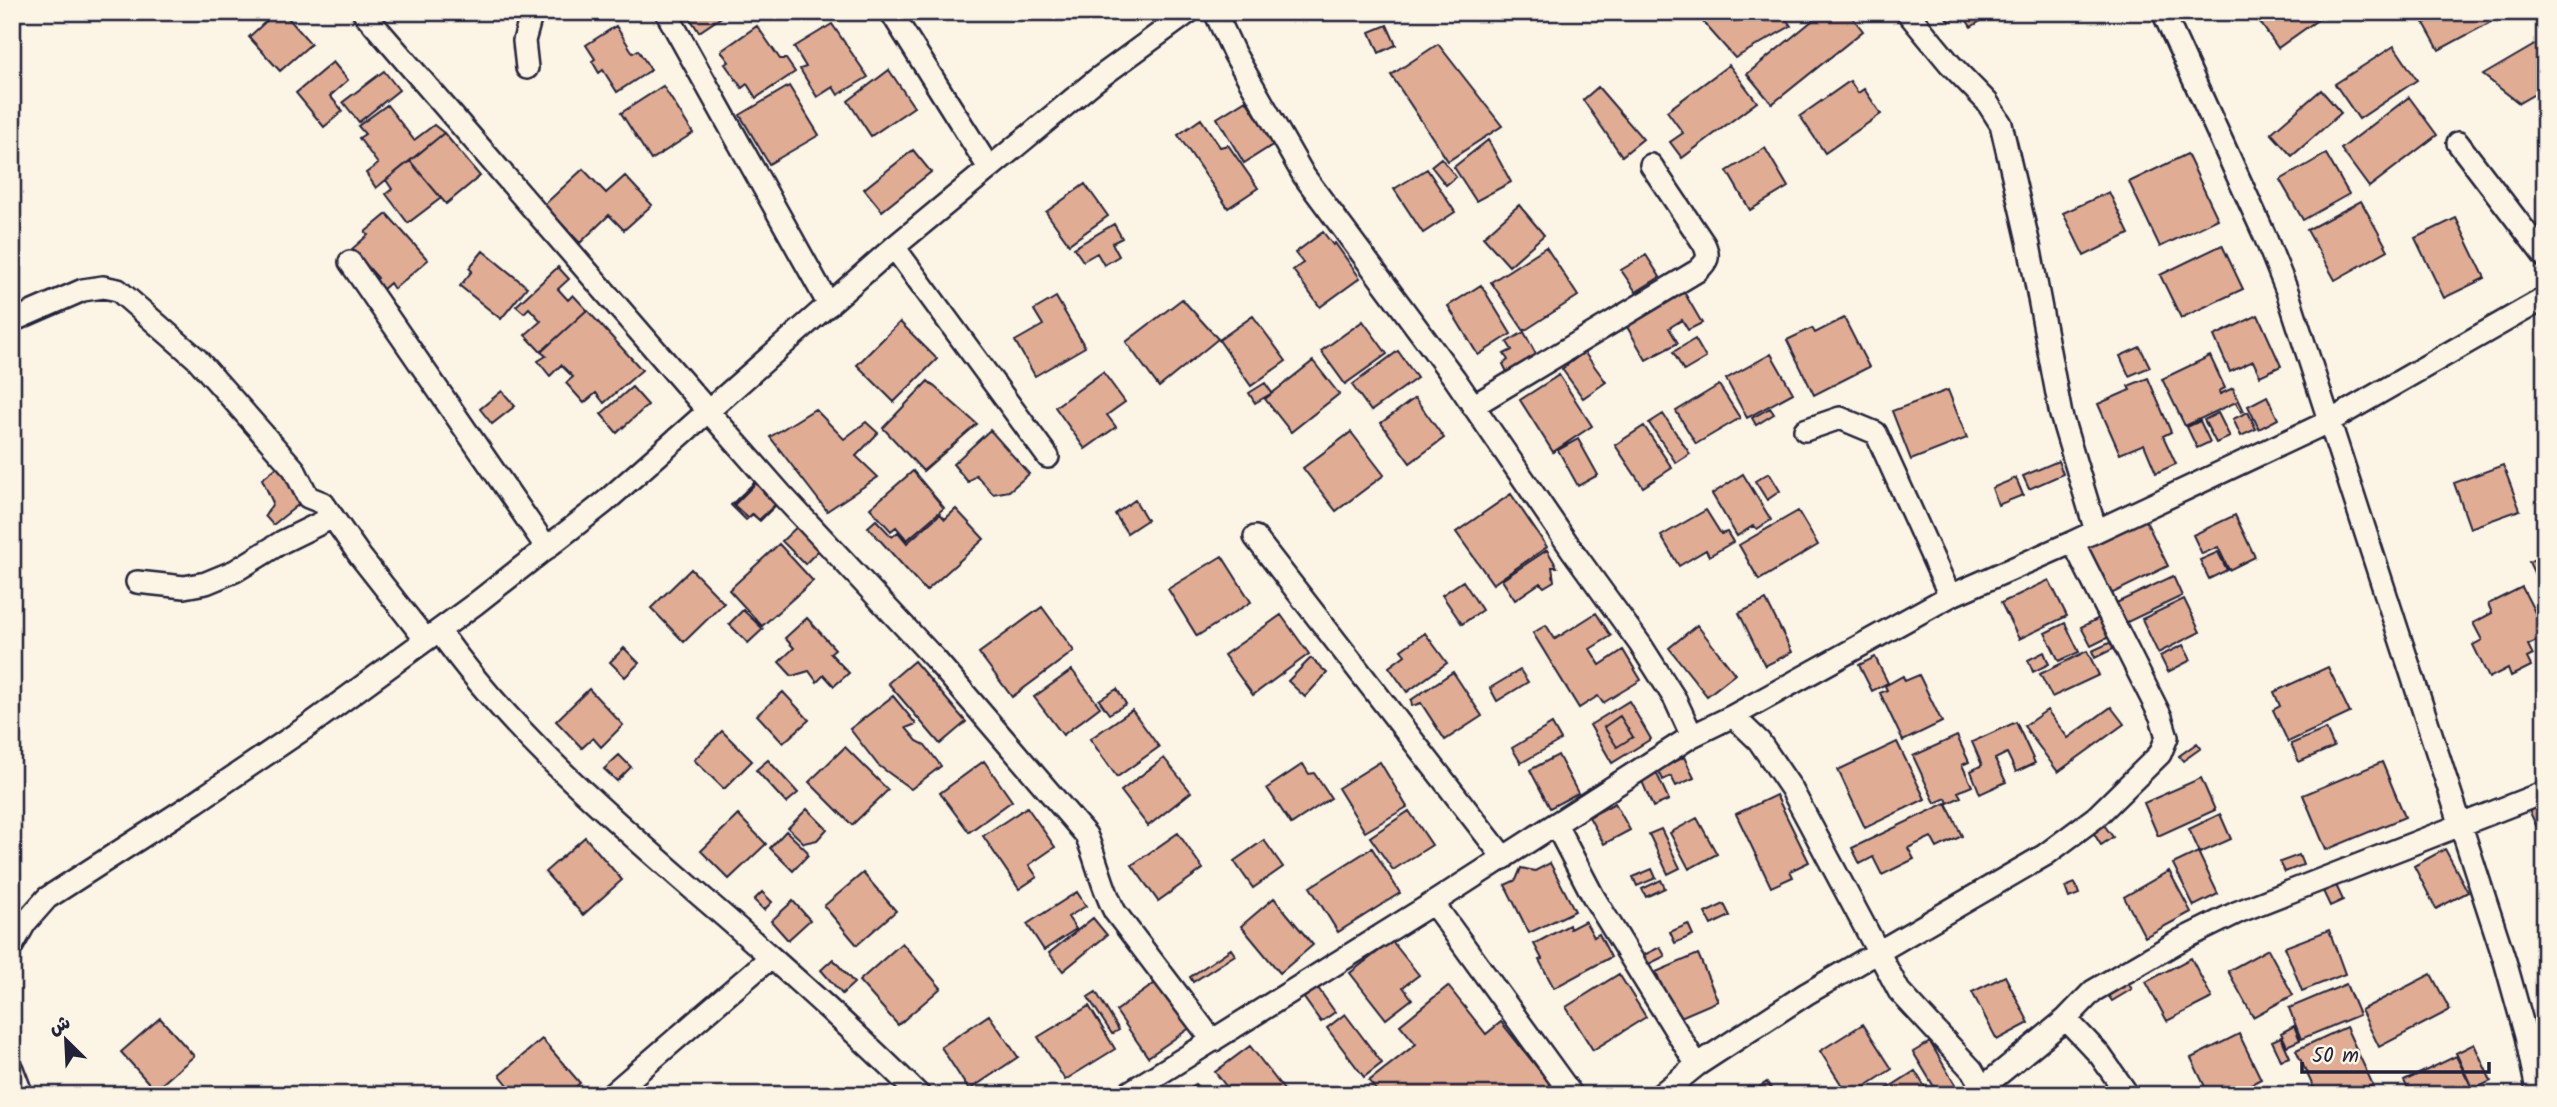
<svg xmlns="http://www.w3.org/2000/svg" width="2557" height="1107" font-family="Kalam,'Playpen Sans Arabic',sans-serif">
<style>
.building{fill:#e0ac94;stroke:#22223b;stroke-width:2}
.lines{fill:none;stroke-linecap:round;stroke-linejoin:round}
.street-casing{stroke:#22223b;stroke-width:26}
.street{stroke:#fcf5e5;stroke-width:21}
</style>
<rect width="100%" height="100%" fill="#fcf5e5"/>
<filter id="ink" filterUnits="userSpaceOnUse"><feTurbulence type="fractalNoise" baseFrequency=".0143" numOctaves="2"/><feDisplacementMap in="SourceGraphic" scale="14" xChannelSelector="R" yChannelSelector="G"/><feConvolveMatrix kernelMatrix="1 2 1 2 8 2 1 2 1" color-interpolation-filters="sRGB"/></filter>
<g filter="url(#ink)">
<path class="building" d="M276,12H283L311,44L280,71L249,37Z
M686,12H729L699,32Z
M1694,12H1781L1791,26L1735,58Z
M1823,12H1848L1863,31L1772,104L1747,74Z
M1943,12H1995L1971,27L1962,13L1949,22Z
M2253,12H2320L2323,16L2278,48Z
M2445,12H2490L2491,22L2439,50L2424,23Z
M832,24L868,77L838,95L833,87L817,97L800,69L806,67L794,47Z
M1387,25L1396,45L1379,53L1370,32Z
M616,26L633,53L638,50L651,70L617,92L603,70L599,73L592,61L595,59L586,45Z
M757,26L780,59H786L795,72L756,98L747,84L742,88L725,64L729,62L721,51Z
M2543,40L2545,43V88L2519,103L2483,75Z
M1438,44L1502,126L1448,161L1391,75Z
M2394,46L2417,80L2359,119L2335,84Z
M333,62L348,80L330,96L343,111L324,127L296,93Z
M1729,65L1757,102L1682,158L1670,142L1683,133L1667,111Z
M889,70L914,107L871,136L848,101Z
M384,71L399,90L359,122L343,102Z
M1850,81L1858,93L1864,89L1881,114L1825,153L1800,116Z
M663,86L693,133L651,160L621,113Z
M789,86L819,135L769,164L740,115Z
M1598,87L1643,139L1622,156L1583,100Z
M2321,90L2341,113L2292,156L2271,133Z
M2409,97L2437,135L2369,187L2341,149Z
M1246,100L1261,124L1265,121L1274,144L1244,163L1217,118Z
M387,105L414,140L434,125L444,133L376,188L366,173L378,164L359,138L365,134L358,126Z
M1201,119L1220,147L1228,145L1258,188L1228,208L1178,135Z
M444,133L480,176L446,204L410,161Z
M1488,140L1511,182L1476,201L1454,167Z
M1765,148L1788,187L1750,210L1727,171Z
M913,150L931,172L882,211L864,189Z
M2187,154L2218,219L2160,247L2129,182Z
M2326,154L2349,194L2303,220L2280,180Z
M1441,158L1456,177L1446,185L1431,166Z
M410,161L441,198L408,223L386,194L392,189L386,180Z
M583,169L606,193L625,176L652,205L624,230L609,215L580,243L544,205Z
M1427,169L1455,212L1423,233L1394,189Z
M1085,184L1108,216L1069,244L1046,212Z
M2109,192L2129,234L2084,256L2063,213Z
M2361,201L2388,250L2335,280L2307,230Z
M1519,205L1544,235L1509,266L1483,237Z
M387,214L428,260L394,289L390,283L381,291L373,282L378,278L352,249L368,235L365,232Z
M2456,218L2485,278L2444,298L2415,238Z
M1114,224L1122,238L1112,243L1119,256L1104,265L1097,253L1083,261L1074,248Z
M1323,232L1333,245L1335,243L1360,278L1320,307L1293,270L1303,263L1295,253Z
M2222,245L2243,289L2181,318L2160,275Z
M1546,247L1578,296L1524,331L1491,282Z
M483,251L527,287L501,319L460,286L472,271L469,268Z
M1646,255L1660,277L1636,292L1621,270Z
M558,267L569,279L558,289L568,300L573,295L587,310L541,352L525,335L541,321L529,308L524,313L516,306Z
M1481,285L1511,334L1478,355L1448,306Z
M1684,292L1702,323L1688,330L1682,320L1669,328L1678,343L1646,360L1626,325Z
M1056,297L1085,347L1035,376L1015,341L1043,325L1034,310Z
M1182,299L1218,339L1159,387L1126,342Z
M587,310L642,370L604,403L596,393L584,403L566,383L573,377L561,365L550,376L538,361L546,356L541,352Z
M2258,315L2281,366L2260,376L2253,361L2230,372L2214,336Z
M1253,316L1286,361L1251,386L1219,340Z
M1844,318L1869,367L1814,395L1787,340L1812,328L1815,333Z
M1363,321L1387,354L1345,384L1321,351Z
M900,322L937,359L894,402L857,365Z
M1524,332L1538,358L1508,374L1503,364L1508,360L1504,354L1512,350L1507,342Z
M1695,339L1706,358L1684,371L1673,352Z
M2140,347L2150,367L2129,376L2120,356Z
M1398,351L1417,378L1371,411L1352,385Z
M1584,352L1606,382L1583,398L1562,369Z
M1771,354L1793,393L1747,418L1726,379Z
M2210,356L2225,388L2219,391L2220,394L2233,388L2244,411L2241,412L2236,402L2185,426L2162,379Z
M1313,361L1339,394L1291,432L1265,399Z
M1103,372L1125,402L1107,415L1116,427L1085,449L1055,407Z
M1559,375L1592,426L1553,452L1520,400Z
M2148,378L2171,432L2163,436L2176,464L2156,473L2144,444L2120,454L2098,404L2130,390L2128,386Z
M928,381L977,424L923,471L883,428Z
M1265,383L1272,393L1255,403L1249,393Z
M1719,385L1740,418L1696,444L1676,411Z
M632,387L648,405L617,433L601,414Z
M1948,390L1967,438L1911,460L1892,411Z
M502,391L515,406L492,424L480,409Z
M2267,396L2278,419L2259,429L2248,406Z
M1415,398L1444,438L1410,463L1381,423Z
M1770,408L1774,414L1756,425L1752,418Z
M815,409L844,439L866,422L878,433L856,456L878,477L827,511L770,437Z
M2248,412L2256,429L2241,436L2233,419Z
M2218,413L2230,437L2216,443L2204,420Z
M1663,414L1690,454L1676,463L1649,423Z
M2200,421L2210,442L2197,448L2187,427Z
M1644,426L1672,468L1643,487L1615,445Z
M990,430L1029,474L1009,491L993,494L976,475L968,482L953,464Z
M1351,432L1384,475L1336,511L1303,468Z
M1578,439L1598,475L1578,486L1558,450Z
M2058,461L2063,474L2029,489L2023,476Z
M281,464L308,497L273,525L265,516L273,503L262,479Z
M2503,465L2520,510L2470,528L2454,483Z
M913,471L944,508L907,540L896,527L891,531L870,508Z
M1769,473L1780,491L1767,500L1755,481Z
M1743,474L1771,520L1757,529L1753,526L1737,536L1712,494Z
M759,478L780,500L759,520L753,514L746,520L731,505Z
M2016,478L2023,495L1998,505L1992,488Z
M760,479L781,500L760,521L752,514L748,518L734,505Z
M1511,494L1547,547L1493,584L1456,532Z
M1135,500L1147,520L1127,533L1115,514Z
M956,509L984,539L926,591L868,527L876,520L892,537L898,532L907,543L940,514L945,519Z
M1706,510L1721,534L1727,532L1733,542L1709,556L1706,550L1679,566L1661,536Z
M1798,511L1818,545L1759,580L1739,545Z
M2235,515L2255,557L2229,570L2218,547L2202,554L2193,535Z
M2144,517L2168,566L2105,597L2081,547Z
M802,522L821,548L805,564L782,541Z
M779,544L813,581L762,626L729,590Z
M1547,550L1557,567H1552L1554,581L1544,587L1540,583L1515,600L1502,580Z
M2218,552L2227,570L2209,579L2200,560Z
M2545,554V596L2529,562Z
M1222,556L1251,602L1197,636L1168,589Z
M691,569L724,603L684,642L651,608Z
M2173,576L2182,596L2121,625L2112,605Z
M2049,580L2067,616L2019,639L2001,603Z
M1463,581L1482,610L1462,624L1442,595Z
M2522,587L2545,632V637L2528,645L2533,655L2527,658L2531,666L2511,676L2508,668L2489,678L2473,645L2482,640L2473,623L2492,613L2488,604Z
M2184,599L2200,632L2158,653L2142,619Z
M1766,600L1792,652L1765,666L1739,613Z
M1042,607L1074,651L1012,697L979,653Z
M743,610L763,629L748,643L729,624Z
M1596,613L1611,636L1590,649L1600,665L1623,650L1641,680L1603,703L1598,696L1579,708L1533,633L1546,625L1555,639Z
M2107,614L2117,633L2091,646L2081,627Z
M1281,615L1309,654L1253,695L1224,655Z
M807,618L835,649L830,653L849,673L834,686L824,675L817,682L809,671L792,676L779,662L794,648L785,638Z
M2065,623L2079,652L2059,661L2045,633Z
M1697,625L1735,674L1707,696L1669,648Z
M1425,633L1447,663L1407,692L1389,667L1405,655L1401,650Z
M2120,638L2123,644L2095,658L2092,651Z
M2183,645L2191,660L2168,672L2160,656Z
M624,648L639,663L625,677L610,662Z
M2087,651L2099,675L2052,697L2040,674Z
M2044,652L2049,664L2033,672L2028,660Z
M1875,657L1888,683L1872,691L1859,665Z
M1311,658L1327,673L1305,697L1288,681Z
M914,661L966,722L940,744L888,683Z
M2328,667L2350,713L2288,742L2273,710L2280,706L2274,692Z
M1072,670L1100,707L1063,735L1034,697Z
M1520,670L1528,682L1497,701L1490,688Z
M1453,672L1482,716L1445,740L1421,703L1412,706L1411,700Z
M1919,675L1942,722L1903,741L1880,693L1887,690L1885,686L1903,676L1905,681Z
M589,689L623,725L601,747L593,738L582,748L556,721Z
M1117,689L1126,704L1109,714L1099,700Z
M783,692L809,720L783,743L757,715Z
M893,696L916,724L906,728L917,741L925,745L941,766L911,789L878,765L850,729Z
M1629,701L1651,739L1612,763L1590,725Z
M2111,707L2124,724L2058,772L2024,726L2047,710L2068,738Z
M1132,710L1159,747L1117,777L1090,739Z
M1620,716L1633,737L1617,747L1604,727Z
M2016,722L2035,763L2016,772L2007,753L1995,759L2006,782L1980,794L1971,771L1982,765L1972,742Z
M1552,724L1561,740L1521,763L1512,748Z
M2326,729L2334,747L2299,762L2291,744Z
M722,731L752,761L724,789L694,760Z
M1957,736L1969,762L1962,765L1972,786L1958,792L1961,797L1948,803L1946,798L1935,803L1913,756Z
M1897,742L1925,799L1865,828L1838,770Z
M2197,743L2201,748L2183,761L2179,756Z
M845,747L888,790L852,825L809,782Z
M619,755L631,767L617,781L604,769Z
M1558,755L1578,793L1550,808L1530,770Z
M1684,757L1694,778L1676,786L1671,776L1663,780L1658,769Z
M1164,758L1191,792L1148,826L1121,791Z
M768,760L798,793L786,803L756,770Z
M984,761L1012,801L969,832L940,793Z
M1380,762L1407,807L1365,832L1338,788Z
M2382,762L2405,817L2326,850L2303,795Z
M1303,764L1309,774L1314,773L1331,798L1291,824L1267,788Z
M1656,772L1669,800L1653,807L1641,779Z
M2201,778L2215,810L2158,836L2144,803Z
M1776,795L1809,862L1790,871L1793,877L1771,887L1736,814Z
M1615,803L1630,830L1604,844L1589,817Z
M1946,803L1962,836L1937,848L1931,837L1908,848L1914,859L1882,875L1873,857L1860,864L1852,848Z
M2545,803V845L2529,810Z
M1027,807L1055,847L1029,865L1037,877L1019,889L983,836Z
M807,809L827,829L817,840L804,843L788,828Z
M1409,811L1432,845L1393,870L1370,837Z
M2220,814L2231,839L2200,853L2189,829Z
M738,815L766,844L729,879L701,851Z
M1697,818L1717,854L1689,869L1670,833Z
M2104,825L2113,837L2101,845L2093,832Z
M1661,829L1680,868L1668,874L1649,834Z
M786,831L807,851L808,855L793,871L770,848Z
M1178,833L1203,869L1158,901L1132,865Z
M585,837L622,880L583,915L545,872Z
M1264,840L1283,867L1253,888L1234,861Z
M1372,848L1400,893L1338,932L1310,887Z
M2445,849L2468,892L2436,909L2414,866Z
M2198,852L2218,894L2194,906L2173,864Z
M2299,855L2303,865L2285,872L2280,862Z
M1550,863L1575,911L1529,933L1505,885L1516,880L1521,868L1535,871Z
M1652,869L1656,878L1637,886L1633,877Z
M2169,871L2191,912L2145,937L2124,897Z
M863,873L896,911L857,945L824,906Z
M1661,880L1665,888L1646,897L1642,889Z
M2075,883L2079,894L2069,898L2065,887Z
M2335,883L2343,900L2330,906L2322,889Z
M762,892L772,902L764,910L754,900Z
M1077,892L1086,906L1068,917L1076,929L1044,950L1027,924Z
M1274,898L1313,945L1280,973L1241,926Z
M793,901L810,920L788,940L771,921Z
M1724,904L1730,916L1711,925L1705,913Z
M1093,918L1107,935L1063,971L1049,953Z
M1585,921L1594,937L1599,934L1611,957L1554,988L1539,960L1542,959L1534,944L1569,925L1570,929Z
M1688,924L1693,935L1675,943L1670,932Z
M2329,930L2345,974L2302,991L2285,947Z
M1392,941L1419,975L1403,987L1412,999L1386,1019L1350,973Z
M902,943L941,988L898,1025L859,981Z
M1660,947L1665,956L1649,964L1644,955Z
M1231,949L1235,955L1193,982L1190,977Z
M2268,949L2293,995L2253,1017L2228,971Z
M1698,954L1718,1001L1676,1019L1656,972Z
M2191,958L2212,998L2167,1021L2146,982Z
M833,959L854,983L842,994L821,970Z
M1619,974L1646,1017L1593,1050L1566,1007Z
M2431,974L2450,1010L2379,1047L2361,1010Z
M2005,976L2029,1023L1997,1040L1972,992Z
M2124,978L2132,989L2112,1001L2105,991Z
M1161,979L1194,1025L1148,1057L1116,1011Z
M1313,981L1335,1012L1321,1022L1299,991Z
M2346,984L2359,1015L2301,1039L2289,1008Z
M1448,986L1486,1034L1501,1022L1559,1095H1380L1369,1081L1416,1044L1400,1025Z
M1096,992L1119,1030L1112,1034L1088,997Z
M1089,1006L1115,1049L1065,1080L1038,1037Z
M1345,1014L1382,1063L1364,1077L1327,1028Z
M989,1015L1018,1057L969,1090L941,1047Z
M160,1018L194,1056L155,1090L121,1052Z
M1863,1024L1892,1069L1852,1095H1848L1820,1051Z
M2294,1026L2300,1040L2287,1046L2281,1033Z
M2346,1027L2373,1085L2352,1095H2317L2296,1050Z
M2239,1034L2261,1079L2230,1095H2209L2191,1058Z
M2281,1037L2290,1057L2281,1060L2272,1041Z
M542,1039L580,1083L567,1095H516L500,1075Z
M1930,1042L1960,1093L1957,1095H1939L1913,1052Z
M2474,1044L2491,1081L2473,1090L2456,1053Z
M1250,1046L1288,1095H1233L1215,1072Z
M2456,1056L2474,1092L2469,1095H2411L2404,1081Z
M1915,1071L1930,1095H1877Z
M1767,1082L1775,1095H1747Z
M1195,1084L1206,1095H1184Z"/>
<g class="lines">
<g class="street-casing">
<path id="street" d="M363,12L709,412L781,494L935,659L1086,835C1097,860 1102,888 1115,912L1213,1041
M666,12L829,305
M891,12L989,168
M1215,12L1234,53L1304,176L1455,379L1572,550L1640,644L1675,699L1692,736
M1907,12L1950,64L1987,102L2001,124L2029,245L2061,415L2096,531
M2163,12L2264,234L2287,291L2505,961L2526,1036L2538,1095
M527,68L524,41L532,12
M2458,143L2545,257
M894,247L1048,457
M350,262L547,548
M12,321L83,290L103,287L118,290L197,359L294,469L308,497L323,503L360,556L426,640
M1473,406L1697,271C1708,261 1710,257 1704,244L1651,165
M1805,430L1840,418L1876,433L1950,596
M1255,537L1504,858
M137,582L184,587L206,583L235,571L282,542L333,517
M439,631C510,731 603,811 695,891C772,957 847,1023 919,1095
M1733,716L1759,741L1791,788L1899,991L1972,1070L1986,1095
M1556,825L1593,896L1697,1065
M1433,903L1572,1095
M12,946L25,923L47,898L196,802L308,726L475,604L605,502L894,247L1096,80L1189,12
M2066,1019L2100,1055L2128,1095
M12,1069L22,1095
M1982,1088L2066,1019L2093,991L2179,941L2238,912L2545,792
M611,1095L771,957
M1125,1095L1433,903L1692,736L1733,716L1950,596L2073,542L2330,421L2545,298
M1660,1095L1697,1065L1806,994L2045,855L2096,817L2160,754L2167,737L2161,717L2073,542"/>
</g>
<use href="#street" class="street"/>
</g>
</g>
<rect width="2557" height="1107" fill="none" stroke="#fcf5e5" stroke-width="42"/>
<rect x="21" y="21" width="2515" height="1065" fill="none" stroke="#22223b" stroke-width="2.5" filter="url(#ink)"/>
<g transform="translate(66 1040) rotate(336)" stroke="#fcf5e5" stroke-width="5" paint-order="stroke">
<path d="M0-5L12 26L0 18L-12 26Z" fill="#22223b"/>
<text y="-10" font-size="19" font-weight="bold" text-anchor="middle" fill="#22223b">ش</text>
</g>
<path d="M2302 1062v10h187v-10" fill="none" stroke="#22223b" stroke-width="3.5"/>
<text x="2312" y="1062" font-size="21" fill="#22223b" stroke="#fcf5e5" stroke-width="5" paint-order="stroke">50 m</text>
</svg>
